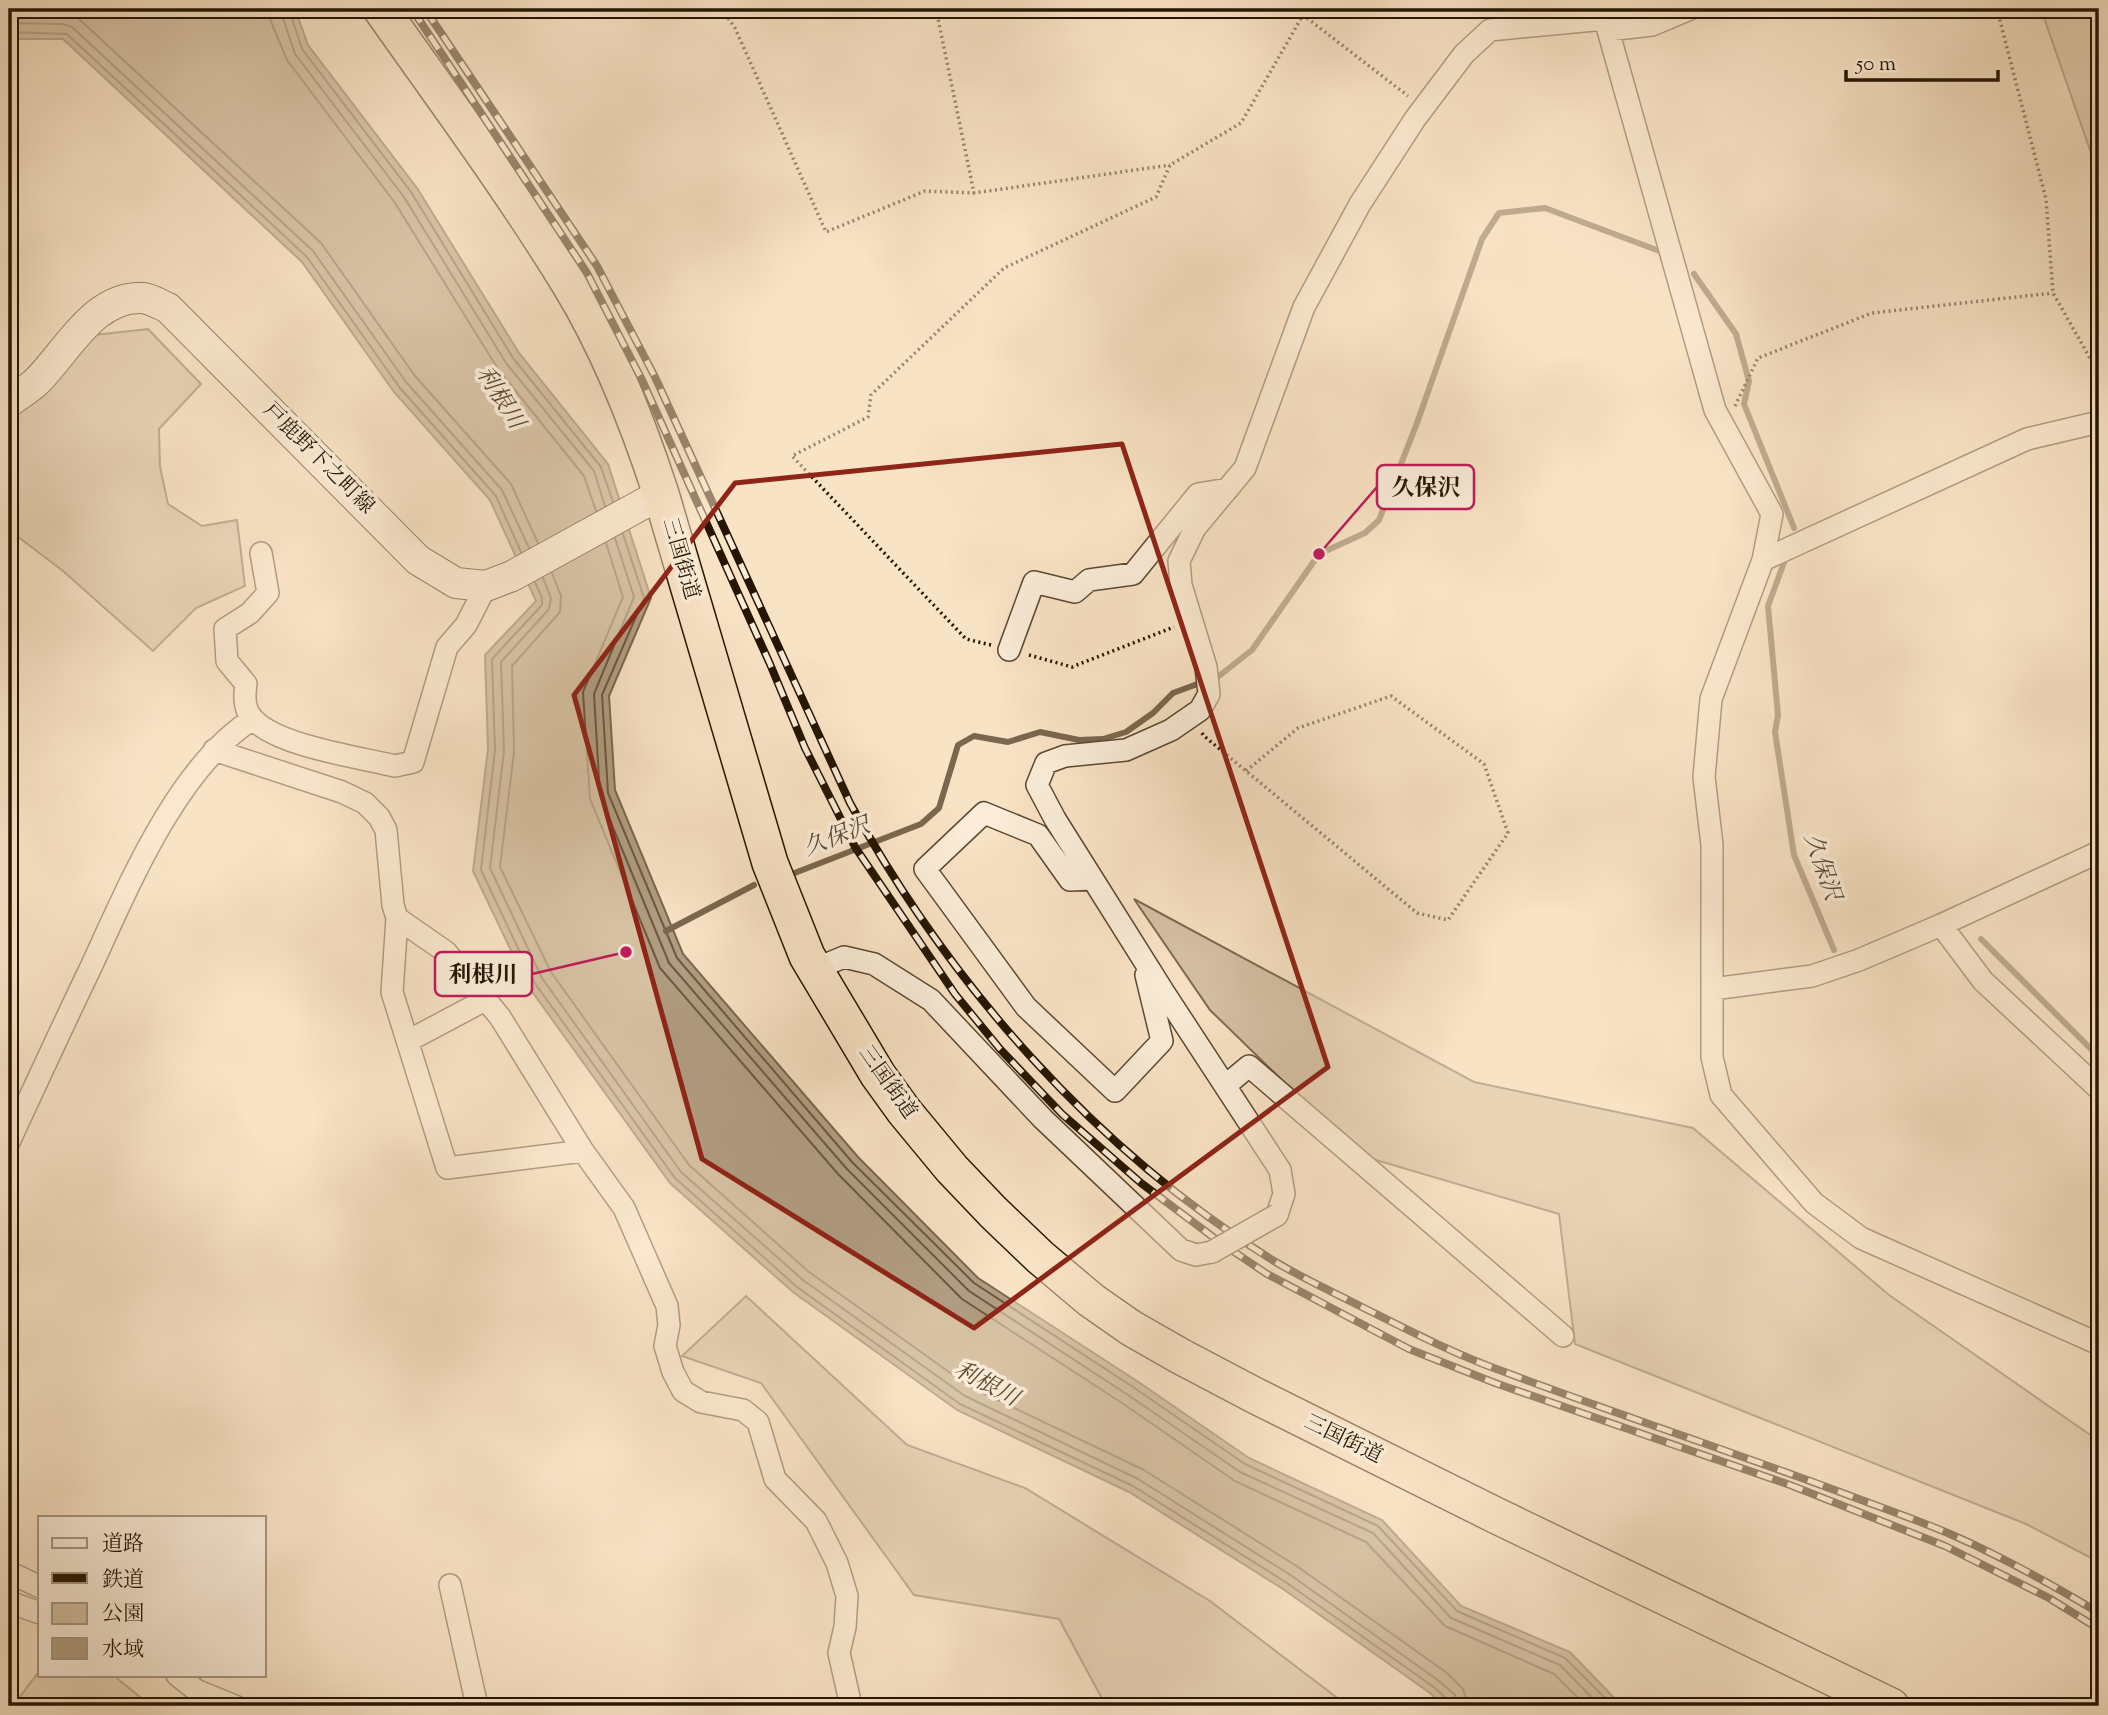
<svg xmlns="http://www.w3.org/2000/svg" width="2108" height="1715" font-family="'Sorts Mill Goudy','Noto Serif JP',serif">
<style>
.green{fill:#d5c0a4;stroke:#7d6a52;stroke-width:2}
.water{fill:#b19d82;stroke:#79674e;stroke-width:2}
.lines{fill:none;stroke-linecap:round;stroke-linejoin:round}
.shore{stroke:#6b5941;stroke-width:2}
.stream{stroke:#79674e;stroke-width:6}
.minor-casing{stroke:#5a4831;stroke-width:24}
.secondary-casing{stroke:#251500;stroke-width:32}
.trunk-casing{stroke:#251500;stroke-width:38}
.path{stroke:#251500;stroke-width:3.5;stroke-dasharray:2 3.5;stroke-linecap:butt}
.minor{stroke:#fbedd9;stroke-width:21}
.secondary{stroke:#fbedd9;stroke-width:30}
.trunk{stroke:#f9e3c5;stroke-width:35}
.rail-casing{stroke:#251500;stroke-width:8}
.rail{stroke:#fbedd9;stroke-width:5;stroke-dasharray:16;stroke-linecap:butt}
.minor-bridge-casing{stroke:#5a4831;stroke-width:24;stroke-linecap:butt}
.minor-bridge{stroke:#fbedd9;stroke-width:21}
.marked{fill:none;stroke:#8f2418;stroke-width:5;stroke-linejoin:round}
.labels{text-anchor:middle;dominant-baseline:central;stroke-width:7;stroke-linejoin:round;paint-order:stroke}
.street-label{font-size:21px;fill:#251500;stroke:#fbedd9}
.water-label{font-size:23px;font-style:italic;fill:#5d4b34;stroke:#fbedd9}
.leader{fill:none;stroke:#c2185b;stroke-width:2.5}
.callout-dot{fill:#c2185b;stroke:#fbedd9;stroke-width:2.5}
.callout{fill:#fbedd9;stroke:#c2185b;stroke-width:2.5}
.callout-label{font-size:23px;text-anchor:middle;font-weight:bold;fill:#251500}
</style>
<rect width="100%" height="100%" fill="#f9e3c5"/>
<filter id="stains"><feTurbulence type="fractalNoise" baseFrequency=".00286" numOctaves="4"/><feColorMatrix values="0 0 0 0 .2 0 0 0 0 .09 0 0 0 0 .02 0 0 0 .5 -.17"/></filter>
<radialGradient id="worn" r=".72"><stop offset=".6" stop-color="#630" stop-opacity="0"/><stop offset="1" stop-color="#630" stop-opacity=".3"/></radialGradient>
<path class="green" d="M2041,9H2099V176Z
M148,329L201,384L159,429L160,467L168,504L202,526L237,520L245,586L196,608L153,651L63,571L9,530V416L94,335Z
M1134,899L1474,1082L1693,1128L1889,1295L2099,1441V1562L2026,1524L1575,1344L1559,1214L1359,1155L1210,1010Z
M746,1296L907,1445L1025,1488L1210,1601L1348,1706H1106L1059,1619L914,1595L761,1383L682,1356Z
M40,1670V1675H113L151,1706H13Z"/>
<path class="water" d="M9,9H295L308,45L417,188L519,353L608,464L651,598L609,696L615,790L683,954L858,1157L978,1278L1137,1381L1249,1458L1382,1520L1461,1606L1570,1652L1622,1706H1444L1430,1693L1283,1589L1129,1492L957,1410L793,1292L670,1183L528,986L473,871L488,749L485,655L536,601L490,500L394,392L302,262L63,39H9Z"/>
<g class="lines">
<path class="shore" d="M269,9L270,19L287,60L395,203L498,369L584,476L596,511
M280,9L295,54L404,197L506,363L594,471L605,506
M289,9L302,49L411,192L513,358L601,467L613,502
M9,13H64L78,18L321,243L415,376L511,484L538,543
M9,23L63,24L72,27L313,251L406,382L502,490L529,548
M9,32L67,34L307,257L400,388L496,496L521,552
M623,534L644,598L602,695L608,793L677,958L852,1162L974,1283L1133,1387L1245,1464L1378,1526L1457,1611L1565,1658L1613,1706
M615,538L634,597L594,694L600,796L669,963L846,1168L969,1291L1128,1395L1240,1472L1373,1533L1451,1618L1560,1665L1600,1706
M606,543L623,597L583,692L590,799L660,968L838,1174L962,1299L1122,1403L1235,1481L1366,1542L1445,1626L1554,1674L1586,1706
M552,573L561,596L560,612L512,666L514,752L500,867L551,972L689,1165L809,1272L970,1387L1144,1470L1298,1567L1447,1673L1463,1689L1468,1706
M543,578L551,598L549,609L501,662L504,751L490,868L542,978L681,1172L803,1280L965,1396L1138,1479L1292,1576L1439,1681L1455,1695L1457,1706
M535,582L542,598V605L492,659L495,750L481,870L534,982L675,1178L797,1287L960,1404L1133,1486L1287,1583L1435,1688L1447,1699L1448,1706"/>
<path class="stream" d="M1694,274L1736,334L1749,381L1744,404L1794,528
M1786,557L1768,606L1778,715L1775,732L1794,855L1834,950
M792,874L921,824L939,808L958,745L974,736L1008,742L1040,732L1079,740L1103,739L1126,732L1153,713L1173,693L1219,676L1252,650L1319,554L1365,533L1379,520L1417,423L1482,239L1499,213L1545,208L1662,252
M666,931L754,885
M1981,939L2099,1057"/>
<g class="minor-casing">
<path id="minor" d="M1606,9L1608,30L1715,410L1772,514L1763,560L1711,699L1704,777L1712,845V1057L1721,1095L1814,1203L1861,1238L2099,1344
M1608,30L1652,25L1690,9
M261,553L268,593L250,613L225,629L227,661L246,684C244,696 244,711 254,720C279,746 358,757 395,766L413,762L447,647L466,625L486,586
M1763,560L2027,439L2099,422
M1009,650L1034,582L1075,592L1089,580L1133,574L1198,494L1228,489
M214,750L342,792L365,803L379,817L386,830L393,905L397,918L446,952L500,1017L583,1151L624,1208L667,1306L669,1325L665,1346L673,1372L683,1391L701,1402L743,1410L758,1422L775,1479L816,1521L837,1563L847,1596L845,1627L839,1653L851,1706
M1092,879L1070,880L1038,835L984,813L925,869L1026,1007L1115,1091L1162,1041L1146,975
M397,918L392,992L447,1168L583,1151
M1941,925L1983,981L2099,1089
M815,969L844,957L874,964L931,1000L1043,1119L1181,1250L1196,1255L1212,1252
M1713,989L1812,976L1859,960L1941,925L2099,852
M408,1041L485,1000
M1225,1086L1249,1066L1563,1336
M9,1142C36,1084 63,1025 91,967C128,887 177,767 253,719
M1277,1215L1284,1194L1280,1170L1165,994L1055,819L1037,785L1046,763L1065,756L1126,750L1171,730L1200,710L1209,694L1206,667L1181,585L1179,561L1195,528L1245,468L1304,307L1360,204L1415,119L1464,54L1490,30L1605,19
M9,1572L40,1587
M450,1585L477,1706
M9,1602L40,1613
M177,1675L196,1690L210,1706
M198,1691L235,1706"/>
</g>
<g class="secondary-casing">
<path id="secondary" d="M9,402C17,396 27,390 35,383C66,354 93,295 143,298C151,299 161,305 168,308L418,560L456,583L486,586L512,576L661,494"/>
</g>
<g class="trunk-casing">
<path id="trunk" d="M381,9C445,100 512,190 570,285C609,349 638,423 661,494L770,863L807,956L878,1075L904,1111L952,1169L993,1212L1040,1257L1091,1300L1131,1328L1180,1356L1254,1395L1495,1515L1891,1706"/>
</g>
<path class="path" d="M722,9L735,28L826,232L925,191L974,193
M936,9L974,193L1170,165
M1997,9L2046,199L2053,293L2099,374
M1735,406L1758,358L1872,313L2053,293
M991,645L966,639L792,456L868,417L871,395L1004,268L1156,197L1170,165L1241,123L1303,15L1408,96
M1029,655L1072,667L1174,627
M1202,733L1204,736L1417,913L1448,920L1508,833L1484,764L1391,696L1298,728L1246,771"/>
<use href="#minor" class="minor"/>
<use href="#secondary" class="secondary"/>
<use href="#trunk" class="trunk"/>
<g class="rail-casing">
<path id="rail" d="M412,9L587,273L642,380L770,664L805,748L855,847L955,994L1000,1049L1062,1114L1141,1183L1221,1243L1267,1274L1409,1349L1495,1383L1790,1485L1945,1546L2049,1598L2099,1629
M425,9L597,266L655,377L850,803C951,986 1095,1150 1274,1261C1302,1278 1333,1292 1362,1307C1408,1330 1454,1354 1502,1371C1619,1415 1739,1454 1856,1498C1888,1510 1920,1521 1950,1534C2001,1556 2051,1584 2099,1613"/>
</g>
<use href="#rail" class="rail"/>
<g class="minor-bridge-casing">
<path id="minor-bridge" d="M1212,1252L1277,1215"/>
</g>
<use href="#minor-bridge" class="minor-bridge"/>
</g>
<path d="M0 0H2108V1715H0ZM1122,444L1328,1067L974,1328L702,1159L574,695L735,483Z" fill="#f9e3c5" fill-opacity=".55" fill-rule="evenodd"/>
<path class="marked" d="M1122,444L1328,1067L974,1328L702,1159L574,695L735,483Z"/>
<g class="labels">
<g class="street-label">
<text transform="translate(318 459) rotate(45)">戸鹿野下之町線</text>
<text transform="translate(680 559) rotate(74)">三国街道</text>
<text transform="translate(887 1083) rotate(55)">三国街道</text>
<text transform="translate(1343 1440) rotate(26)">三国街道</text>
</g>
<g class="water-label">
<text transform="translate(499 398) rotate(58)">利根川</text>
<text transform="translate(837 838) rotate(-21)">久保沢</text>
<text transform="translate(1821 867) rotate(71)">久保沢</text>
<text transform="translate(986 1385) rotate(28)">利根川</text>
</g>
</g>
<path class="leader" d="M1319 554L1377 487M626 952L532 974"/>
<g class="callout-dot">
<circle cx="1319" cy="554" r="7"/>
<circle cx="626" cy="952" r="7"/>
</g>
<g class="callout">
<rect x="1377" y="465" width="97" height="44" rx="7"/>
<rect x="435" y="952" width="97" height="44" rx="7"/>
</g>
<g class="callout-label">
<text x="1426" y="495">久保沢</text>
<text x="483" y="982">利根川</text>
</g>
<rect width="2108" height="1715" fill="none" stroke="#f9e3c5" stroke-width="35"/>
<rect x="10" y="10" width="2087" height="1694" fill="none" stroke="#251500" stroke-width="3.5"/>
<rect x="18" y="18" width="2073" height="1680" fill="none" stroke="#251500" stroke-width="2"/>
<rect x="38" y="1516" width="228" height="161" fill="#fbedd9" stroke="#a59782" stroke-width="2"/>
<rect x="52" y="1538" width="35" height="10" fill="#fbedd9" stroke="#a59782" stroke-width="2"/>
<text x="102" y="1550" font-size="21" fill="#251500">道路</text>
<rect x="52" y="1573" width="35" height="10" fill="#251500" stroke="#a59782" stroke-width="2"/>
<text x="102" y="1586" font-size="21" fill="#251500">鉄道</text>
<rect x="52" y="1603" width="35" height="21" fill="#d5c0a4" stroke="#a59782" stroke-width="2"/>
<text x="102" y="1620" font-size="21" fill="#251500">公園</text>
<rect x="52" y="1638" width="35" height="21" fill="#b19d82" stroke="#a59782" stroke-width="2"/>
<text x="102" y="1656" font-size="21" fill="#251500">水域</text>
<path d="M1846 70v10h152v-10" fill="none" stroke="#251500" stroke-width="3.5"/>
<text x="1856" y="70" font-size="21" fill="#251500" stroke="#fbedd9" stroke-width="5" paint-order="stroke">50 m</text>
<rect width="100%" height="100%" filter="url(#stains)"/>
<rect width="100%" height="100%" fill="url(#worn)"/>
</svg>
